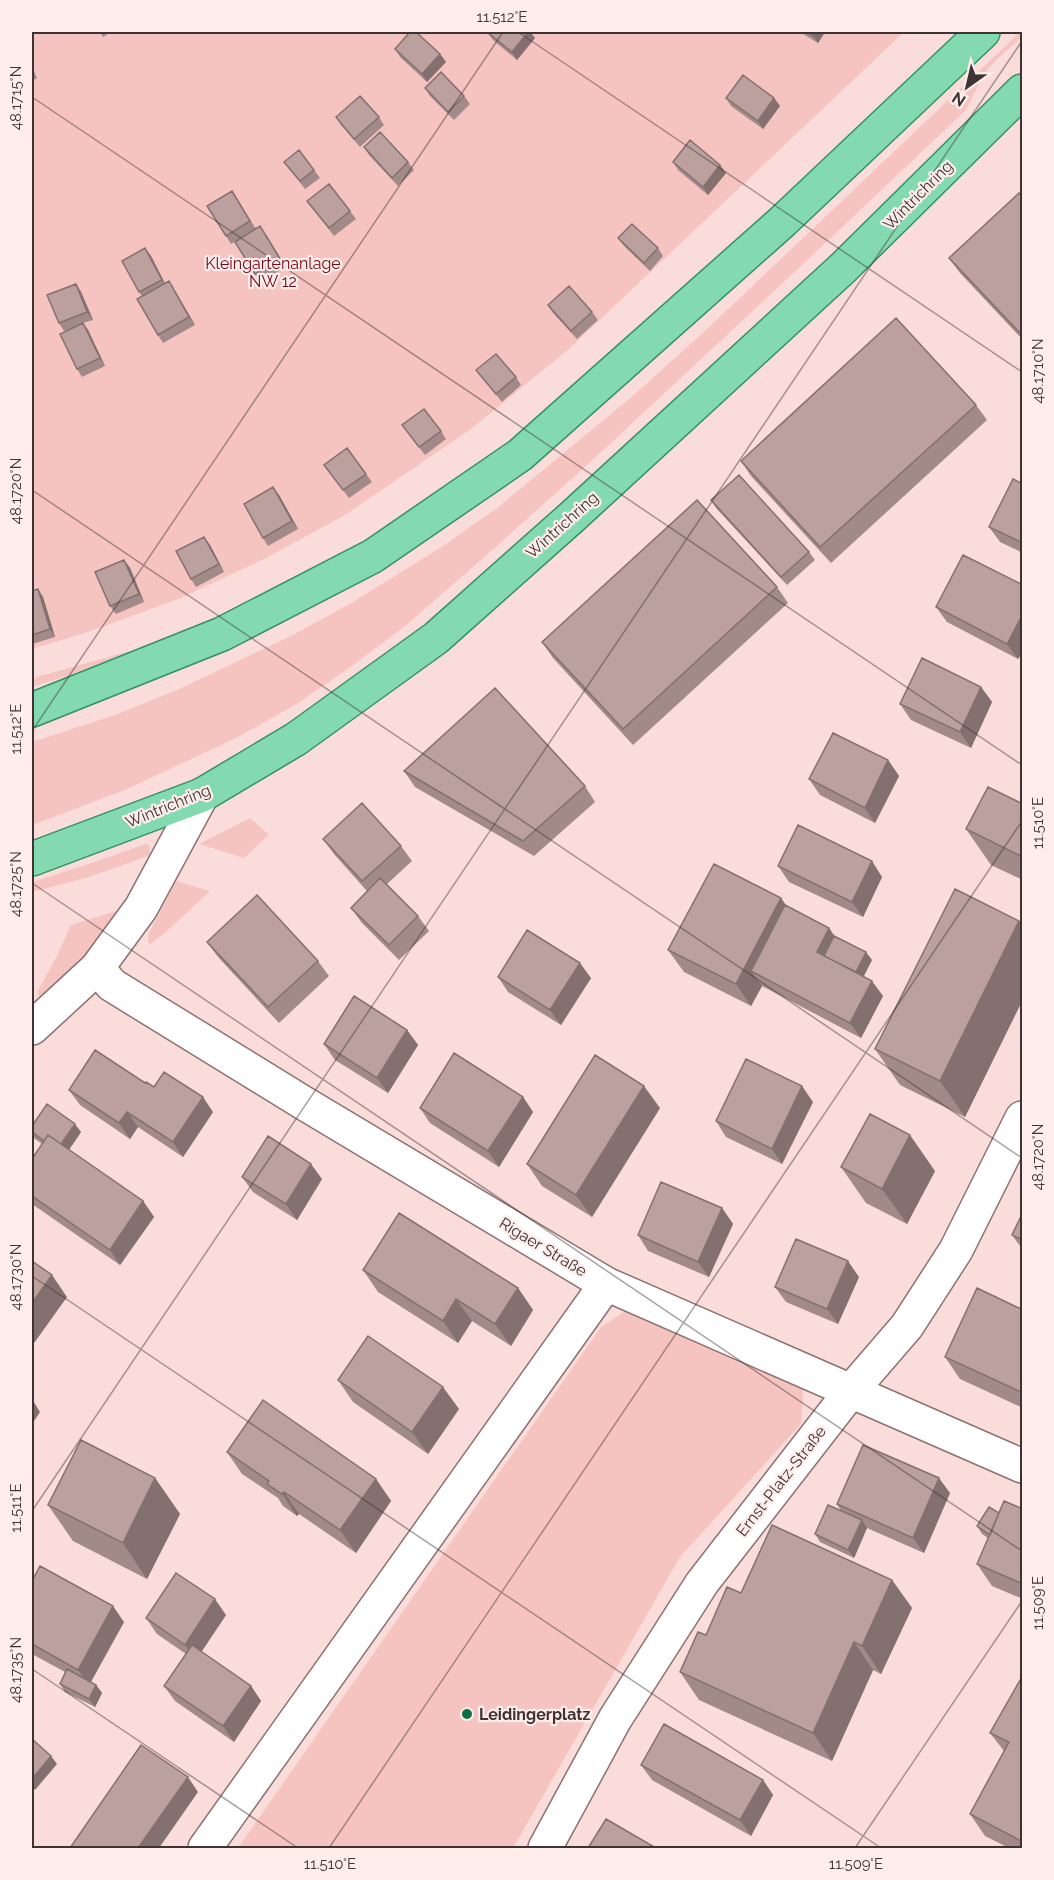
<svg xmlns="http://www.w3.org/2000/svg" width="1054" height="1880" font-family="Raleway,sans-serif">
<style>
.green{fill:#f6c4c0}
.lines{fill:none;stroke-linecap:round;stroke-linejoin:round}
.minor-casing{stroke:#8b7270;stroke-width:36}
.primary-casing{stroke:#359062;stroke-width:36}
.minor{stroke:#fff;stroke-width:33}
.primary{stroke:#83dab0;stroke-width:33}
.wall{fill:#a18a88}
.shaded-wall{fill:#83706f}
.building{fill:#bba09e;stroke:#83706f;stroke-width:1.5}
.ticks{fill:none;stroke:#3e3332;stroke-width:1.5;stroke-opacity:0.45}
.poi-dot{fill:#106e43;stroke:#ffedec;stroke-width:2}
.labels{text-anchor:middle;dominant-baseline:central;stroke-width:4.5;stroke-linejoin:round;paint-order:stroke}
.street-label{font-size:16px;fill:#3e3332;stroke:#ffedec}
.park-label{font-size:16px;fill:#730713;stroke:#ffedec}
.poi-label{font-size:16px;font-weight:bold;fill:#3e3332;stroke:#ffedec;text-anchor:start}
.neatline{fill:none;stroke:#3e3332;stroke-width:2}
.ticks-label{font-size:15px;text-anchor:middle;fill:#3e3332}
</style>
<rect width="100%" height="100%" fill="#faddda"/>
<path class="green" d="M32,32H904L569,349L471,429L345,515L264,559L181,598L91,631L32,649Z
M1020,32H1022V37L995,61L985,73L965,111L801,266L598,455L488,554L404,627L345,671L295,705L236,738L125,790L32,825V742L118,714L179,689L293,635L353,602L443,546L497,508L635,394L707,329Z
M134,650L70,675L32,687V684L36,677Z
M250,818L269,835L244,858L199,844Z
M148,843L151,855L89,877L32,892V882L86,865Z
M176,881L210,891L167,931L149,945L148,935Z
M120,910L79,967L40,999L37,992L57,956L71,925Z
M630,1308L804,1383L801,1424L680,1557L513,1848H238L601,1327Z"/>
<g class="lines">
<g class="minor-casing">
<path id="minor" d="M97,968L112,985L302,1102L606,1284L1022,1466
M32,1028L97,968L141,908L202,795
M205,1848L606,1284
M545,1848L615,1719L702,1583L851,1391L907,1326L956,1250L1022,1118"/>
</g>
<g class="primary-casing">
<path id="primary" d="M32,710L222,634L373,556L520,455L782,222L983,32
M32,859L202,795L296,739L436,638L572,517L843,268L1022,91"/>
</g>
<use href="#minor" class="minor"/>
<use href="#primary" class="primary"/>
</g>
<path class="wall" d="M100,32H111L103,37Z
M487,32H530L535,38L517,60L493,40Z
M800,32H825L818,43Z
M395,49L440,54L446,62L427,82L400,57Z
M32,67L37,78L32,81Z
M425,88L464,96L470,104L454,120L430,96Z
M726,98H774L780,106L763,129L731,106Z
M336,117H379L384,125L360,147L341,125Z
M364,147L408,162L414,170L398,186L369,155Z
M284,162L314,170L320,178L305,189Z
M673,162L726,173L708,195L678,170Z
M232,191L256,229L231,244L226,236Z
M1023,197V340L960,273L949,258Z
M307,201L350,211L356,219L334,236Z
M266,234L286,267L260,282L255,274Z
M618,238L658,248L663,256L650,271L624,246Z
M145,248L151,256L165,283L169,281L195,325L163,343L158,335L142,296L139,292Z
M76,284L81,292L93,320L83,323L88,330L105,366L82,377L77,369L72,328L64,331L59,323Z
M548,305L592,312L598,320L577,339L553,313Z
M476,370L516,377L521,385L502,402Z
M976,405L987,420L831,563L751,476L741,461Z
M402,425L441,431L446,439L425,455Z
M347,448L372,482L349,498L324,465Z
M1023,484V553L1000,542L989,527Z
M273,487L279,495L298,529L268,546L263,538Z
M711,500L809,552L815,560L787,585L716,508Z
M204,537L210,545L224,572L196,587L191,579Z
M124,560L130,568L144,602L116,614L110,606Z
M1023,585V651L1018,659L947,622L936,607Z
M777,587L788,603L633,745L553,658L542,642Z
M38,589L43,597L55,637L32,644V591Z
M981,687L992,702L971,748L911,720L900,704Z
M888,760L899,776L875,823L820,795L809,779Z
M404,771L585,786L595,802L534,856L415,787Z
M1023,804V880L991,865L966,829Z
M323,839L401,846L412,861L387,884L418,916L429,931L399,960L362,923L351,908L367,891L334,854Z
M778,866L882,877L863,917L789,882Z
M781,898L785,905L829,928L834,936L872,960L863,976L883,996L861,1038L762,986L751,1006L684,972L668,950Z
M1019,921L1023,927V999L965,1117L900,1085L875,1049Z
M207,942L318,961L329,976L279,1023L218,957Z
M498,977L591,978L561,1025L508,992Z
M407,1030L418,1045L388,1093L335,1060L324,1044Z
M145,1083L213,1112L183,1157L138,1127L130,1139L80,1105L69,1090Z
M523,1097L533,1112L499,1167L430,1123L420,1108Z
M813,1102L782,1164L726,1137L716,1121Z
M660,1108L592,1217L542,1186L527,1164Z
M32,1126L81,1132L69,1150L143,1201L154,1217L120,1265L32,1204V1159L42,1144L34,1138L32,1135Z
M841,1167L935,1171L907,1224L866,1203Z
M242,1177L322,1179L297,1220L253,1192Z
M722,1208L733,1224L709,1277L648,1251L638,1235Z
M1023,1212V1250L1012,1235Z
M363,1270L518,1288L533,1310L511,1346L472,1321L458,1343L378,1292Z
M859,1277L838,1324L786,1302L775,1287Z
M1023,1310V1408L960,1379L945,1357Z
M338,1380L459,1409L428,1454L353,1402Z
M227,1452L376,1479L391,1501L356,1553L299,1514L297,1516L283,1506L278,1498L242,1474Z
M155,1478L180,1514L147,1579L73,1541L48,1505Z
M950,1493L924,1553L867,1528L854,1558L820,1542L815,1534L841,1511L837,1504Z
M1023,1509V1599L992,1586L977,1564L988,1538L982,1534L977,1526L999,1513Z
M32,1580L124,1622L91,1682L96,1685L102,1693L95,1707L65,1692L60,1684L65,1672L32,1654Z
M892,1580L912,1608L881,1674L873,1670L832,1761L699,1700L680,1672L706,1635L741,1593Z
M226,1615L201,1652L251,1686L261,1701L234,1742L175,1701L164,1686L186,1654L157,1634L146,1618Z
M1023,1675V1848H1009L985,1836L970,1814L1004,1751L990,1733Z
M641,1765L763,1780L773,1795L751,1836L652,1780Z"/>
<path class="shaded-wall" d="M528,32H530L535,38L517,60L512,52Z
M815,32H825L818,43L812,35Z
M440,54L446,62L427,82L422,74Z
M774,98L780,106L763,129L758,121Z
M720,165L726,173L708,195L703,187Z
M145,248L151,256L167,288L162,280Z
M169,281L174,289L195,325L189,317Z
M76,284L81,292L93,320L87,312Z
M83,323L88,330L105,366L100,358Z
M273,487L279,495L298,529L292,521Z
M204,537L210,545L224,572L219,564Z
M124,560L130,568L144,602L139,594Z
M38,589L43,597L55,637L50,629Z
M1023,614V651L1018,659L1007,644Z
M981,687L992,702L971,748L960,732Z
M888,760L899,776L875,823L865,808Z
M872,861L882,877L863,917L852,902Z
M781,898L796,920L751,971L762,986L751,1006L736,984Z
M1019,921L1023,927V999L965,1117L940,1081Z
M829,928L840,944L830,963L817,952Z
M866,952L872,960L860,984L854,976Z
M580,963L591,978L561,1025L550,1010Z
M872,981L883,996L861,1038L850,1023Z
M407,1030L418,1045L388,1093L377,1078Z
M644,1086L660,1108L592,1217L576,1195Z
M802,1086L813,1102L782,1164L772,1149Z
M203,1097L213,1112L183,1157L173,1142Z
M523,1097L533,1112L499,1167L488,1151Z
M127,1112L138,1127L130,1139L119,1123Z
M75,1124L81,1132L65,1155L60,1147Z
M910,1135L935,1171L907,1224L882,1189Z
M311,1164L322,1179L297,1220L286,1204Z
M143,1201L154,1217L120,1265L110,1250Z
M722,1208L733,1224L709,1277L698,1262Z
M848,1261L859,1277L838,1324L827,1309Z
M52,1275L67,1297L32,1346V1303Z
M518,1288L533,1310L511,1346L495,1324Z
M456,1299L472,1321L458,1343L443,1321Z
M443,1387L459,1409L428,1454L412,1432Z
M32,1399L40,1412L32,1424Z
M155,1478L180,1514L147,1579L123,1543Z
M939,1478L950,1493L924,1553L913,1538Z
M376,1479L391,1501L356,1553L340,1530Z
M284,1492L299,1514L297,1516L282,1494Z
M862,1520L867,1528L854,1558L848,1550Z
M892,1580L912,1608L881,1674L862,1646Z
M215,1599L226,1615L196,1660L185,1645Z
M113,1606L124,1622L89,1685L78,1670Z
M854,1642L873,1670L832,1761L813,1733Z
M96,1685L102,1693L95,1707L89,1699Z
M251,1686L261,1701L234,1742L223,1726Z
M51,1756L57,1764L35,1790L32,1785V1779Z
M188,1777L198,1792L159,1848H138Z
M763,1780L773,1795L751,1836L740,1820Z"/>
<path class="building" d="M410,32H416L440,54L422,74L395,49Z
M487,32H528L512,52Z
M807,32H815L812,35Z
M441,72L464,96L448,112L425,88Z
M743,75L774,98L758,121L726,98Z
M360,96L379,117L354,139L336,117Z
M380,132L408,162L392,178L364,147Z
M690,140L720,165L703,187L673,162Z
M299,150L314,170L300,181L284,162Z
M329,184L350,211L329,228L307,201Z
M232,191L250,221L226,236L207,206Z
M1019,193L1023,197V329L1019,332L949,258Z
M632,224L658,248L644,263L618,238Z
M260,226L280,259L255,274L235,242Z
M145,248L162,280L139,292L122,261Z
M169,281L189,317L158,335L137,299Z
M76,284L87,312L59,323L47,295Z
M569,286L592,312L571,331L548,305Z
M896,318L976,405L820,547L741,461Z
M83,323L100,358L77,369L60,334Z
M496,354L516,377L496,394L476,370Z
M424,409L441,431L419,447L402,425Z
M347,448L366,474L343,490L324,465Z
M739,475L809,552L781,577L711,500Z
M1013,479L1023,484V543L989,527Z
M273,487L292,521L263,538L244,504Z
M697,500L777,587L623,729L542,642Z
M204,537L219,564L191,579L176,551Z
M963,555L1023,585V614L1007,644L936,607Z
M124,560L139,594L110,606L95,572Z
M38,589L50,629L32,635V591Z
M922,658L981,687L960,732L900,704Z
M495,688L585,786L523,841L404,771Z
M833,733L888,760L865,808L809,779Z
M988,787L1023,804V857L966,829Z
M362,803L401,846L362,881L323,839Z
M798,825L872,861L852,902L778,866Z
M714,864L781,898L736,984L668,950Z
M380,878L418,916L389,945L351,908Z
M955,889L1019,921L940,1081L875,1049Z
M257,895L318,961L268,1007L207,942Z
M785,905L829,928L817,952L872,981L850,1023L751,971Z
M527,930L580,963L550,1010L498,977Z
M834,936L866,952L856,972L824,956Z
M354,996L407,1030L377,1078L324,1044Z
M95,1050L145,1083L146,1082L154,1087L164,1072L203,1097L173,1142L127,1112L119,1123L69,1090Z
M454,1053L523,1097L488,1151L420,1108Z
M595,1055L644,1086L576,1195L527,1164Z
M746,1059L802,1086L772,1149L716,1121Z
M47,1104L75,1124L61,1144L48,1135L44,1141L32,1132V1126Z
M870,1114L910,1135L882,1189L841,1167Z
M48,1135L143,1201L110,1250L32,1196V1159Z
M268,1136L311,1164L286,1204L242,1177Z
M661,1182L722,1208L698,1262L638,1235Z
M1023,1212V1240L1012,1235Z
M399,1213L518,1288L495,1324L456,1299L443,1321L363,1270Z
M796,1239L848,1261L827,1309L775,1287Z
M32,1261L52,1275L32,1303Z
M977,1288L1023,1310V1393L945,1357Z
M368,1336L443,1387L412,1432L338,1380Z
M263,1400L376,1479L340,1530L284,1492L282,1494L267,1484L269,1481L227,1452Z
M81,1440L155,1478L123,1543L48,1505Z
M863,1445L939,1478L913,1538L837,1504Z
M1004,1501L1023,1509V1584L977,1564Z
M828,1505L862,1520L848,1550L815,1534Z
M989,1507L999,1513L990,1535L977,1526Z
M772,1525L892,1580L862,1646L854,1642L813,1733L680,1672L698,1632L706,1635L727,1587L741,1593Z
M40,1566L113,1606L78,1670L32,1644V1581Z
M176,1573L215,1599L185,1645L146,1618Z
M192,1645L251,1686L223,1726L164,1686Z
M67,1669L96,1685L89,1699L60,1684Z
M1023,1675V1842L970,1814L1009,1742L990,1733Z
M664,1724L763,1780L740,1820L641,1765Z
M32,1739L51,1756L32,1779Z
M141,1745L188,1777L138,1848H70Z
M606,1819L656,1848H588Z"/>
<path class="ticks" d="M518,32L1022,372M32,97L1022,765M32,490L1022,1158M32,731L503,32M32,883L1022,1551M32,1276L881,1848M32,1511L1022,41M32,1669L298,1848M329,1848L1022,821M855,1848L1022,1601"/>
<circle class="poi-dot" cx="467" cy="1714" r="6"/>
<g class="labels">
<g class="street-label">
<text transform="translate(918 195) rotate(-45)">Wintrichring</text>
<text transform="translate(562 525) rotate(-42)">Wintrichring</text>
<text transform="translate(168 806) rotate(-22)">Wintrichring</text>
<text transform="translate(543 1247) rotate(31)">Rigaer Straße</text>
<text transform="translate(781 1481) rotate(-52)">Ernst-Platz-Straße</text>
</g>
<g class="park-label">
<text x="273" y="263">Kleingartenanlage<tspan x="273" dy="18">NW 12</tspan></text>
</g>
<g class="poi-label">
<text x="479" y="1714">Leidingerplatz</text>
</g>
</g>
<rect width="1054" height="1880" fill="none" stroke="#ffedec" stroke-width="66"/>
<g transform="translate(967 87) rotate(214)" stroke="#ffedec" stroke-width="4.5" paint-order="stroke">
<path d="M0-4.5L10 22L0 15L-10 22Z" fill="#3e3332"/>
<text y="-9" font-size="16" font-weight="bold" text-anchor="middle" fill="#3e3332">N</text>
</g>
<rect x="33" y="33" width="988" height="1814" class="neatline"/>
<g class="ticks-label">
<text x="502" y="22">11.512°E</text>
<text transform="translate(16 98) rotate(-90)" y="5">48.1715°N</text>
<text transform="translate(1038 371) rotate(-90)" y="5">48.1710°N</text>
<text transform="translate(16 491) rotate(-90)" y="5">48.1720°N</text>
<text transform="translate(16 729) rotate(-90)" y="5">11.512°E</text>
<text transform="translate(1038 823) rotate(-90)" y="5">11.510°E</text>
<text transform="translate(16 884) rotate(-90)" y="5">48.1725°N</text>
<text transform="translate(1038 1157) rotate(-90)" y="5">48.1720°N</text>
<text transform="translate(16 1277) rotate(-90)" y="5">48.1730°N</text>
<text transform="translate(16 1508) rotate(-90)" y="5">11.511°E</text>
<text transform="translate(1038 1603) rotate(-90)" y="5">11.509°E</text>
<text transform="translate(16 1670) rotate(-90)" y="5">48.1735°N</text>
<text x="330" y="1869">11.510°E</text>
<text x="856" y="1869">11.509°E</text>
</g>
</svg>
